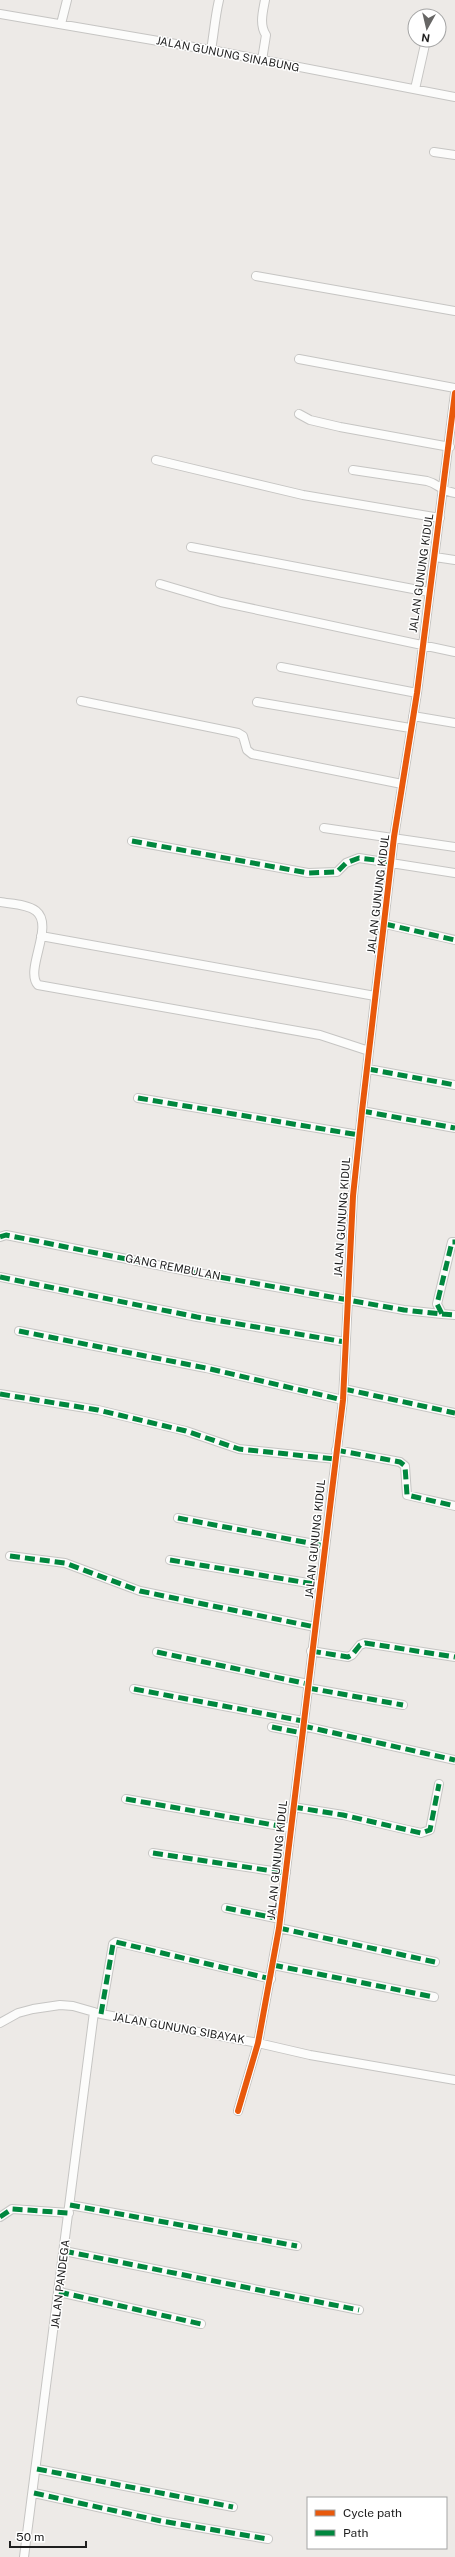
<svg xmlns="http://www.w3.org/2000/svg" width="455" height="2557" font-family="'Public Sans',sans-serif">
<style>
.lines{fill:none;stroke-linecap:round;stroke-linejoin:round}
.minor-casing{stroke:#c6c5c3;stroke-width:10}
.minor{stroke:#fcfcfb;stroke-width:8}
.quiet{stroke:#00873e;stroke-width:5;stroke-dasharray:10 5;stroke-linecap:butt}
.cycleway-casing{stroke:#fff;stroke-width:8}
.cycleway{stroke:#e8590c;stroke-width:6}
.labels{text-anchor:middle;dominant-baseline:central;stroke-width:3;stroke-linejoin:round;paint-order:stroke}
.street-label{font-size:11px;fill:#1f1f1f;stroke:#fff}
</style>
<rect width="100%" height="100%" fill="#edeae7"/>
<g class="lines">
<g class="minor-casing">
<path id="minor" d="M0,14L211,50L455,97
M61,24L67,0
M211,50C214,33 215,17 219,0
M262,60L266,35C259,25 263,11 265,0
M415,89L426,40
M434,152L455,155
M256,276L455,311
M299,359L455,388
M299,414L310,420L340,427L450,447
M156,460L303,495L440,518
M353,470L427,481C439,484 440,491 455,493
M191,547L429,592
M435,557L455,560
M160,584L221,602L455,652
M281,667L417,693
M81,701L238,733L243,736L247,750L252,754L402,784
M257,702L410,728
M413,716L455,723
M324,828L455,847
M132,841L308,873L337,872L346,863L359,858L455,873
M0,902C10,904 27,904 36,911C55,926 24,970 38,985L320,1035L369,1051
M385,924L455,940
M41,936L375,996
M368,1069L455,1085
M138,1098L359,1135
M362,1111L455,1128
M0,1237L6,1235L197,1273L404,1310L442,1314L437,1304L452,1242H455
M0,1277L197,1317L345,1342
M442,1314L455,1315
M19,1331L206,1368L343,1400
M344,1389L455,1413
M0,1394L98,1410L186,1431L239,1449L335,1459
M336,1450L400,1462L405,1466L407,1495L455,1506
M178,1518L325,1546
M10,1556L65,1563L140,1591L315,1627
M170,1560L320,1585
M311,1651L348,1657L352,1655L360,1645L365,1643L455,1657
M157,1652L308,1684
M308,1688L403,1705
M134,1689L303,1721
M303,1726L455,1760
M272,1727L302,1733
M126,1799L291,1828
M293,1807L343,1815L421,1833L430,1830L439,1784
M153,1853L286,1873
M226,1908L280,1919
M279,1928L435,1962
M273,1965L434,1997
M101,2014L113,1944L116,1942L271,1979
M0,2023L18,2013L33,2009L60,2005L73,2006L101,2014L258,2043L310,2055L455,2080
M238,2111L258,2043L279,1928L343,1400L353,1196L362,1111L394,837L417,693L455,393
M70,2205L297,2246
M0,2217L12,2209L69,2213
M64,2251L359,2310
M59,2292L201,2324
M37,2469L233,2507
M34,2493L161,2521L268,2539
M24,2557L94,2012"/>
</g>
<use href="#minor" class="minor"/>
<path class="quiet" d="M132,841L308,873L337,872L346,863L359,858L392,862
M385,924L455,940
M368,1069L455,1085
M138,1098L359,1135
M362,1111L455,1128
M0,1237L6,1235L197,1273L404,1310L442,1314L437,1304L452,1242H455
M0,1277L197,1317L345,1342
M442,1314L455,1315
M19,1331L206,1368L343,1400
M344,1389L455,1413
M0,1394L98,1410L186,1431L239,1449L335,1459
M336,1450L400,1462L405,1466L407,1495L455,1506
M178,1518L325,1546
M10,1556L65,1563L140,1591L315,1627
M170,1560L320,1585
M311,1651L348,1657L352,1655L360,1645L365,1643L455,1657
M157,1652L308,1684
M308,1688L403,1705
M134,1689L303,1721
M303,1726L455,1760
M272,1727L302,1733
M126,1799L291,1828
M293,1807L343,1815L421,1833L430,1830L439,1784
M153,1853L286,1873
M226,1908L280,1919
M279,1928L435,1962
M273,1965L434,1997
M101,2014L113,1944L116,1942L271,1979
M70,2205L297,2246
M0,2217L12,2209L69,2213
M64,2251L359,2310
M59,2292L201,2324
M37,2469L233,2507
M34,2493L161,2521L268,2539"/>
<g class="cycleway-casing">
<path id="cycleway" d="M238,2111L258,2043L279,1928L343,1400L353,1196L362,1111L394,837L417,693L455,393"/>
</g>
<use href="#cycleway" class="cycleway"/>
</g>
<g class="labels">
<g class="street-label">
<text transform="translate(228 54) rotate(11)">JALAN GUNUNG SINABUNG</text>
<text transform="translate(421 573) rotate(-82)">JALAN GUNUNG KIDUL</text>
<text transform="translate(378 894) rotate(-83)">JALAN GUNUNG KIDUL</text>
<text transform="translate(342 1217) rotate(-86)">JALAN GUNUNG KIDUL</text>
<text transform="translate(173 1267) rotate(11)">GANG REMBULAN</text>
<text transform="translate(315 1539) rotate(-84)">JALAN GUNUNG KIDUL</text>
<text transform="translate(277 1860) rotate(-84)">JALAN GUNUNG KIDUL</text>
<text transform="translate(179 2028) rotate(10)">JALAN GUNUNG SIBAYAK</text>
<text transform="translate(60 2284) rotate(-83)">JALAN PANDEGA</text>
</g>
</g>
<rect x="307" y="2497" width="140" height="52" fill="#ffffff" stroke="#a5a5a5"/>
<rect x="315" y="2510" width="20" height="6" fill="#e8590c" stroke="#a5a5a5"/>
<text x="343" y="2517" font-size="12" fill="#1f1f1f">Cycle path</text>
<rect x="315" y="2530" width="20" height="6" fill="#00873e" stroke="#a5a5a5"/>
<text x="343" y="2537" font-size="12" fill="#1f1f1f">Path</text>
<g transform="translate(427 28) rotate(188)"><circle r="19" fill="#ffffff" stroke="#a5a5a5"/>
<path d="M0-3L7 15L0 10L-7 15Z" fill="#676665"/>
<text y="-6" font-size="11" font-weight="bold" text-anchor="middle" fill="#1f1f1f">N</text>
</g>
<path d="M10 2541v6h76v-6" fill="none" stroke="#1f1f1f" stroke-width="2"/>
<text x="16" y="2541" font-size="12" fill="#1f1f1f" stroke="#ffffff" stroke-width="3" paint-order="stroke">50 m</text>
</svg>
